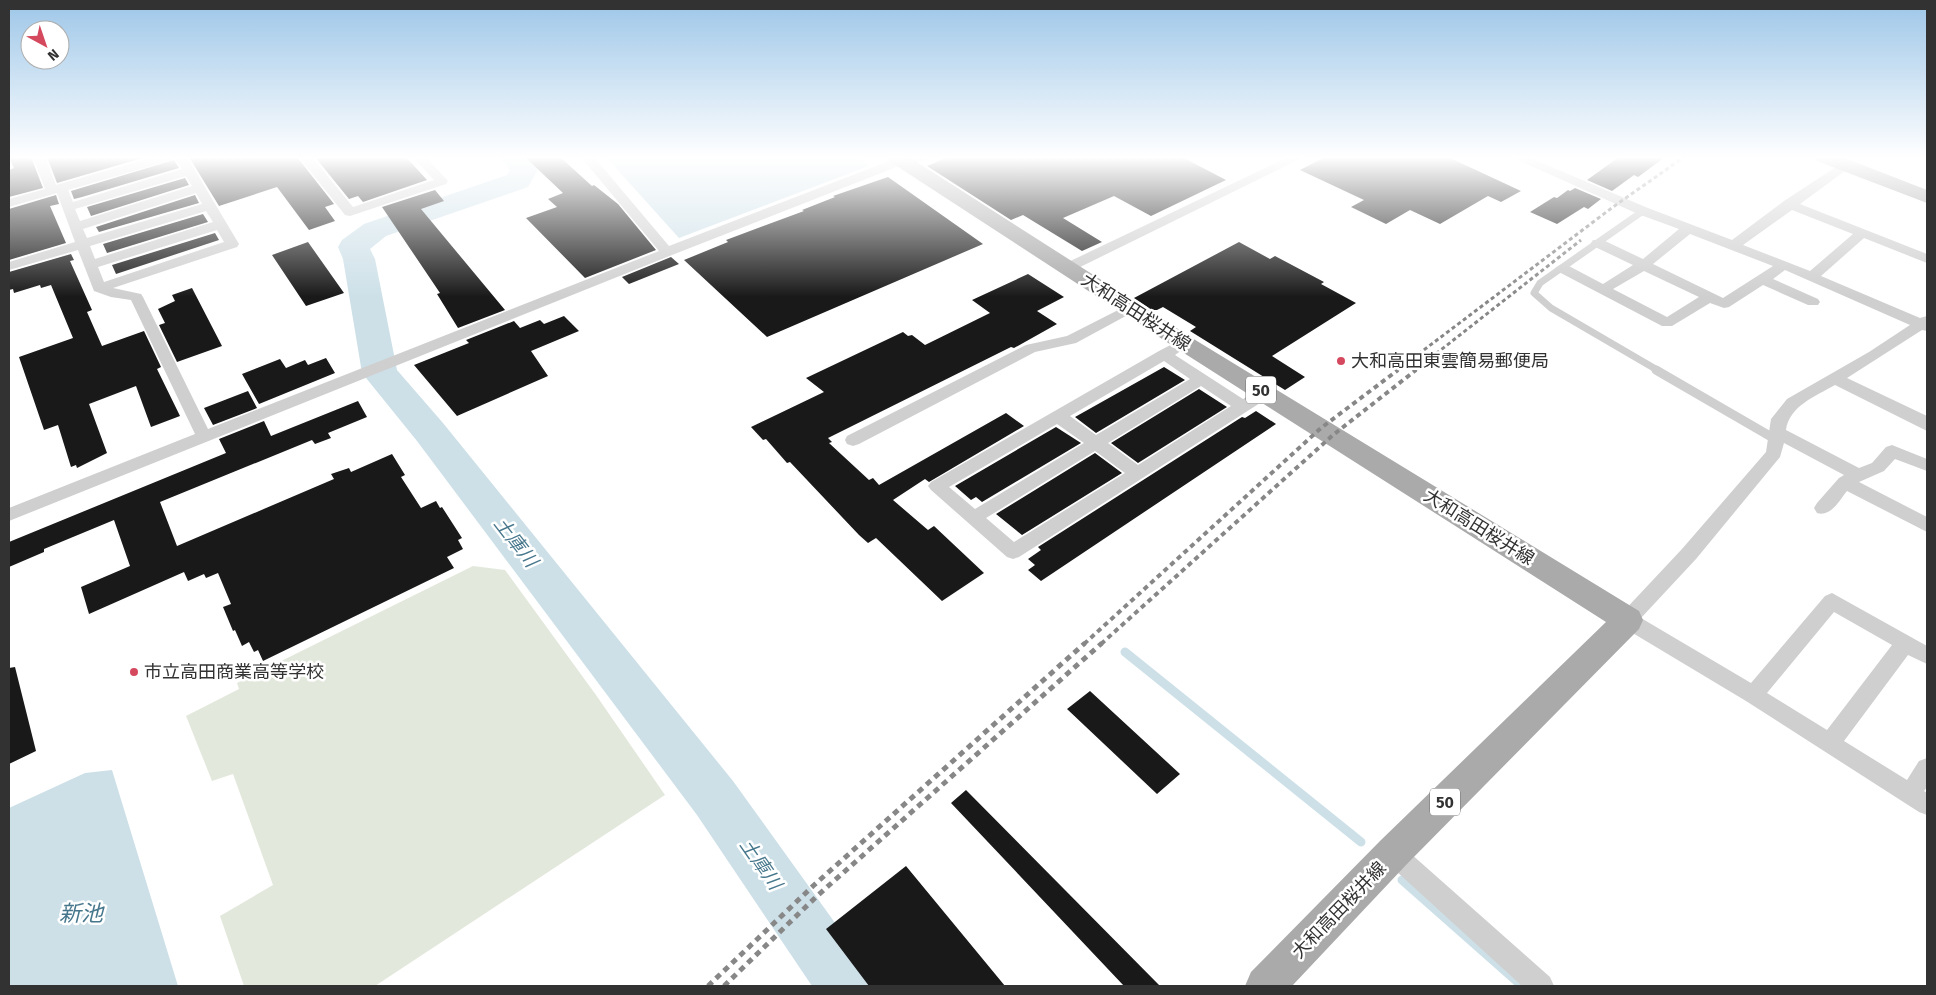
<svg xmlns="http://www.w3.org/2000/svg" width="1936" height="995" font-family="'Fira Sans','Noto Sans JP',sans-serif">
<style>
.green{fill:#e3e8dc}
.water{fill:#cde0e8}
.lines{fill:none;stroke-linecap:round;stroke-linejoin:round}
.stream{stroke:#cde0e8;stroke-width:9}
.river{fill:#cde0e8;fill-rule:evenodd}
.building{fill:#191919}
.lane-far1{stroke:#cfcfcf;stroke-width:7}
.lane{stroke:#cfcfcf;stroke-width:9}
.street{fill:#cfcfcf;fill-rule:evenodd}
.primary{fill:#aaa;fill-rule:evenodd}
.highway{fill:#999;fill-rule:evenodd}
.rail-far2{stroke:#878787;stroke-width:3;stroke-dasharray:4 3;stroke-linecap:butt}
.rail-far1{stroke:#878787;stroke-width:4;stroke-dasharray:5 4;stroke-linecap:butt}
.rail{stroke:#878787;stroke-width:5;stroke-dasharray:6 5;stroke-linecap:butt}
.poi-dot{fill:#d4495e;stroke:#fff;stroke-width:2}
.labels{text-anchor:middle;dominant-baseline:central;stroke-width:5;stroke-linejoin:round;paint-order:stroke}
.shield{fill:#fff;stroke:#707070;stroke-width:1}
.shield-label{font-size:16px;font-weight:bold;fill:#323232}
.street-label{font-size:18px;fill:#323232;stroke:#fff}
.poi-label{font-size:18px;fill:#323232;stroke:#fff;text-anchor:start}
.water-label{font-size:19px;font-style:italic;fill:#47778c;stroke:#fff}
.near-water-label{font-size:22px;font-style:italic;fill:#47778c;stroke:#fff}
</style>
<rect width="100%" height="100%" fill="#fff"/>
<path class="green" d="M473,566L505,570L596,695L665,795L375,986H244L220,916L273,885L233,774L212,781L186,716L239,689L237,683Z"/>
<path class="water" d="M606,157H859L869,166L679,238Z
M112,770L178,986H9V808L85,773Z"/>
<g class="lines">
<path class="stream" d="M1125,652L1361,842
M1402,880L1522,986"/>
<path class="river" d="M500,157H528L538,170L528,187L386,236L370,249L375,259L397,370L443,423L733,781L866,966L875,986H812L697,815L417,441L362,373L343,259L338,247L342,240L364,224L507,175L510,170Z"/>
</g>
<path class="building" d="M9,157H31L43,188L9,197V170L14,168Z
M47,157H146L57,183Z
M189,157H297L334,204L325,207L335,221L309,230L277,187L219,206Z
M315,157H406L427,180L363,202L358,196L349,199Z
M525,157H560L592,186L594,185L618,204L656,250L585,278L526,218L557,207L548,199L563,193Z
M948,157H1182L1226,180L1151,216L1114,196L1063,218L1102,242L1082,251L1023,215L1011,220L927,166Z
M1325,157H1448L1521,191L1501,202L1488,196L1440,224L1410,210L1386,224L1351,207L1364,200L1300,170Z
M1619,157H1665L1638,177L1634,175L1612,191L1587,180Z
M174,160L179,168L82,197L74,199L71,191Z
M888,177L983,244L767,337L684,260L728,242L726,240L804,211L802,210L835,197L833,196Z
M185,178L189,185L91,216L87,207Z
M1575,188L1601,199L1588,209L1584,207L1557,224L1530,212L1554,197L1557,198L1568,190L1570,191Z
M435,190L444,201L421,209L505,310L458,328L437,294L440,293L382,207Z
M56,195L59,204L50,206L66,243L9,260V209Z
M195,195L199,203L99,232L96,227Z
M203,214L208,222L107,253L103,244Z
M215,233L219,240L116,274L112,265Z
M308,242L344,293L306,306L272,255Z
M1239,242L1270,259L1275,256L1324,282L1321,284L1356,303L1272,356L1305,377L1285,390L1190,331L1196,327L1163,307L1157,310H1152L1134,298Z
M71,254L74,260L70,261L92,310L87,312L102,346L144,331L161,367L157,369L180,416L151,427L136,386L89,404L107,453L77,468L76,465L71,467L58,425L44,430L19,357L73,338L51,285L41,288L40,285L14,293L13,289L9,290V272Z
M671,257L679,264L629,284L622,277Z
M1028,274L1064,297L1037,311L1057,324L1014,348L1011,347L828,438L832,442L829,443L869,480L873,478L879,485L1006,413L1024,426L929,482L925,479L893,500L928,530L934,526L984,573L942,601L876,538L868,543L859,535L790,462L787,463L766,439L763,440L751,427L824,392L806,378L903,332L908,336L912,335L925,345L990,313L972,300Z
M192,288L222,346L177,362L159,325L165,323L158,309L175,301L172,295Z
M564,316L579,331L531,351L548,376L457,416L414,365L469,343L466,340L514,321L520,328L540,320L544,324Z
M326,358L335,373L259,404L242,374L280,359L286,368L305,360L308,365Z
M1164,367L1185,380L1096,433L1075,417Z
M1199,389L1227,407L1138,463L1111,443Z
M248,391L257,408L213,425L204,408Z
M358,401L367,417L328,433L331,438L315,444L312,440L160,502L177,546L334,479L331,474L349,468L351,472L392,454L405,475L401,477L421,508L436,501L440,508L442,507L462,538L458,540L463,549L447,557L454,568L263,661L258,650L254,652L249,642L242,646L235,630L233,631L223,607L231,604L218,573L206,578L204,574L188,581L184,572L89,614L81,587L130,566L114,520L44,549V552L9,567V542L226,453L219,439L264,421L271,436Z
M1256,411L1276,424L1041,581L1028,570L1035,565L1028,559L1041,550L1038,547L1242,417L1245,418Z
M1056,427L1081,443L982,502L976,497L971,500L955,486Z
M1095,453L1122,473L1022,535L996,514Z
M15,667L36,751L9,764V668Z
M1090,691L1180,774L1157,794L1067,709Z
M966,790L1160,986H1124L951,803Z
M906,866L1005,986H869L826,929Z"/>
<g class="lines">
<path class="lane-far1" d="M1643,211L1540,283L1534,293L1551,308L1659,371"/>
<path class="lane" d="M1656,370L1775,439"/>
<path class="street" d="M33,157H45L56,185L154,157H174L172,160L68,190L73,202L182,169L175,157H187L239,244L237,247L113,288L141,294L143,297L208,429L659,251L581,157H594L669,246L897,158L928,157L926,160L904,164L672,255L9,521V508L195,434L131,300L111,297L94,291L78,250L9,270V262L75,242L57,193L9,207V199L45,189ZM186,176L192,186L80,221L75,209ZM196,193L202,204L87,238L83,229ZM206,211L213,222L95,259L90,246ZM217,230L224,242L104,282L98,267Z
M299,157H312L353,207L434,180L413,157H426L448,181L446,184L350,216L345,215Z
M1288,157H1304L1072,271H1062L1060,268L1062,265Z
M1511,157H1528L1648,208L1732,240L1784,201L1845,161L1849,162L1851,165L1849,168L1800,204L1927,254V263L1864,238L1821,276L1920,318L1927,316V331L1922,330L1847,378L1927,416V431L1835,385C1816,396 1789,406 1786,430L1859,468L1872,463L1886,447L1892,445L1927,459V471L1895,459L1884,471L1859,482L1927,517V532L1847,491C1839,501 1831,517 1817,513L1814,508L1817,503L1839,478L1844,475L1784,443L1780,457L1696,559L1641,618L1751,683L1825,596L1832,593L1927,646V664L1908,655L1844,741L1907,780L1919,761L1927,758V787L1924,791L1927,793V815L1919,812L1746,701L1621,626L1618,620L1621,614L1682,549L1766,452L1771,419L1787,399L1869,352L1910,325L1785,270L1773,279L1818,299L1820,302L1818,305H1808L1763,285L1729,307L1724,308L1710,303L1672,326H1662L1557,271L1555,268L1562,264L1567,265L1603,284L1633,265L1593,246L1591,243L1593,240H1603L1643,259L1679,229L1638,214ZM1792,210L1853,234L1810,271L1743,245ZM1690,234L1773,266L1723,298L1653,264ZM1644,271L1699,297L1667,317L1613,289ZM1834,612L1892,645L1827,730L1767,693Z
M1130,304L1135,305L1137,308L1135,311L1076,343L1035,352L859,444L853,446L847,444L845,440L847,436L1026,345L1067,336Z
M1184,338L1189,340L1192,343L1175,355L1243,399L1265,387L1271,388L1273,392L1271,396L1019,557L1013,559L1007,557L931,490L928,486L931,482L1159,351ZM1164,361L1190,379L1096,435L1070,416ZM1201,386L1231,406L1138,465L1108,443ZM1057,424L1084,443L975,509L949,487ZM1095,451L1125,473L1014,542L986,518Z
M1393,842L1401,845L1550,977L1554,986H1522L1385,861L1381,853L1385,845Z"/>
<path class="primary" d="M887,157H909L1192,338L1639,611L1643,620L1639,629L1406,865L1292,986H1245L1251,972L1380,841L1606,622L1176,348L889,161Z"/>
<path class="highway" d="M1815,157H1842L1927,190V203L1817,161Z"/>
<path class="rail-far2" d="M1396,371L1613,207L1684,157
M1414,371L1581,240"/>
<path class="rail-far1" d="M1084,644L1321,428L1398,370
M1101,644L1333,435L1416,370"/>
<path class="rail" d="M708,986L813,886L1085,643
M724,986L817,896L1102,643"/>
</g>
<linearGradient id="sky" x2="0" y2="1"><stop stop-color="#9dc6e8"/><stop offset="0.53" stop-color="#fff"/><stop offset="1" stop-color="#fff" stop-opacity="0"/></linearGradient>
<rect width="1936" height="297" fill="url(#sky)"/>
<g class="poi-dot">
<circle cx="1341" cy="361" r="5"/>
<circle cx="134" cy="672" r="5"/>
</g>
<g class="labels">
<g class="shield">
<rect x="1246" y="376.5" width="30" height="27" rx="4"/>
<rect x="1430" y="788.5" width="30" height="27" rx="4"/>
</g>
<g class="shield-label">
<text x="1261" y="390">50</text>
<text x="1445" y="802">50</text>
</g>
<g class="street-label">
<text transform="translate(1136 312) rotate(33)">大和高田桜井線</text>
<text transform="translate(1479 527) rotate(32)">大和高田桜井線</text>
<text transform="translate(1339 910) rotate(-46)">大和高田桜井線</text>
</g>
<g class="poi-label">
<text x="1351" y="361">大和高田東雲簡易郵便局</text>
<text x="144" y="672">市立高田商業高等学校</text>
</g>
<g class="water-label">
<text transform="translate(516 542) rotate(52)">土庫川</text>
<text transform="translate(761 864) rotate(55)">土庫川</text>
</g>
<g class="near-water-label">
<text x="81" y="913">新池</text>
</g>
</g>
<rect width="1936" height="995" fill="none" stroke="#323232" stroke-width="20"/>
<g transform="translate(45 45) rotate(140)"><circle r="24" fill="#ffffff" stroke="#adadad"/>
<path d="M0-4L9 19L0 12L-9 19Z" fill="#d4495e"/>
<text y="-8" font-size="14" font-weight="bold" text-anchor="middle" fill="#323232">N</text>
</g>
</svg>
